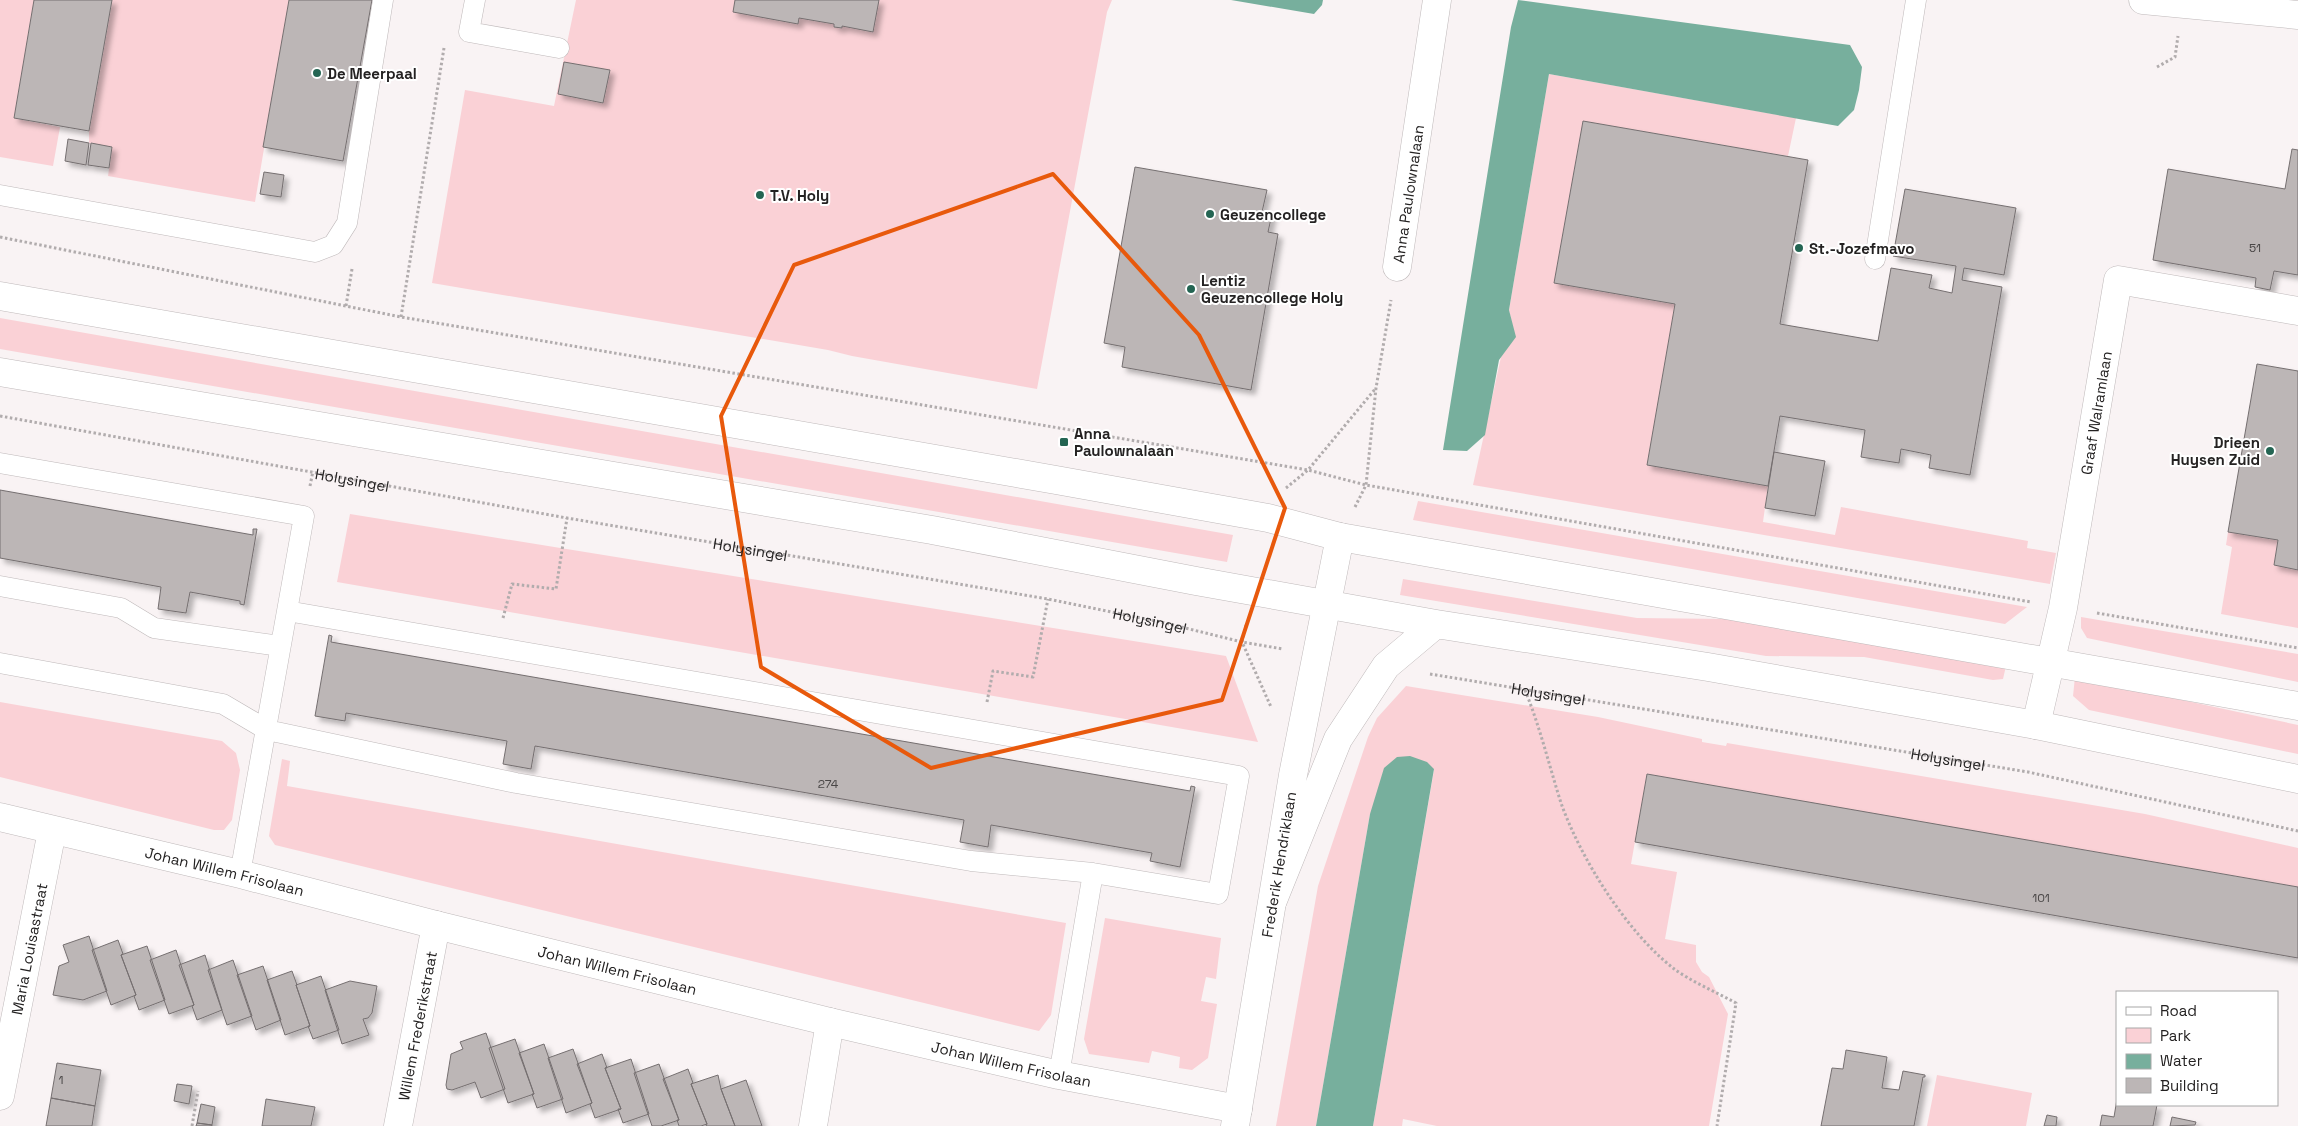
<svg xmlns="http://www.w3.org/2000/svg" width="2298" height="1126" font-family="'Space Grotesk',sans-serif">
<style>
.green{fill:#fad1d6}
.water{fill:#77af9d}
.building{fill:#bcb6b6;stroke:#756f70;filter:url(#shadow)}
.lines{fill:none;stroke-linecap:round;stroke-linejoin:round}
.service-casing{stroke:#bfb9ba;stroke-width:21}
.minor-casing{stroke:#bfb9ba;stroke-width:29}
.tertiary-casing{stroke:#bfb9ba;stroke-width:29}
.path{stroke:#b1acad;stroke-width:3;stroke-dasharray:2.5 2.5;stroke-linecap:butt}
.service{stroke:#fff;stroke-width:20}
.minor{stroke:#fff;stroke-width:28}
.tertiary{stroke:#fff;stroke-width:28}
.marked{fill:none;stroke:#e8590c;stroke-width:4;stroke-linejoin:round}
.poi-dot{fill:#246553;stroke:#fff;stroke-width:2}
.labels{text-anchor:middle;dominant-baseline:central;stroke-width:4;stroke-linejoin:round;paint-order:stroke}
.number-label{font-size:12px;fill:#4a4747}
.poi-label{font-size:15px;font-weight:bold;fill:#242222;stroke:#fff;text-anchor:start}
.street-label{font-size:15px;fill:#242222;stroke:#fff}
</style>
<defs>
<filter id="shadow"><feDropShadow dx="4.5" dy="4.5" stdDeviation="2.5" flood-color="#0004"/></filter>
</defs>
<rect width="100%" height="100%" fill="#f9f3f4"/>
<path class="green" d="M0,0H34L14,118L60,127L53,166L0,157Z
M112,0H289L255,202L108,176L112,147L89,143V131Z
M576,0H1112L1107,12L1037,389L852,356L828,350L432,283L465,90L554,106Z
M1549,74L1796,118L1788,156L1583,121L1554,283L1675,304L1647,465L1768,486L1763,522L1835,535L1841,507L2028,541L2027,548L2056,553L2050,584L1473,485L1501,357L1515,337L1509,310Z
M0,318L1233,535L1227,562L0,349Z
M1418,501L2027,607L2005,624L1413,520Z
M350,514L1226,656L1258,742L337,582Z
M2228,532L2278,540L2274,565L2298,570V628L2221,614L2232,547L2226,545Z
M1403,579L1637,618L1727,619L2006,666L2003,679L1993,680L1864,657L1766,656L1400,595Z
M2081,617L2298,654V682L2087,638L2081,628Z
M2075,677L2298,725V754L2089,710L2073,696Z
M1406,686L1598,717L1702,739V742L1726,746L1727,743L2145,814L2298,848V887L1647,774L1631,864L1677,872L1665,939L1696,945V962L1702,972L1709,977L1728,1014L1709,1126H1437L1403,1119L1402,1126H1373L1434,770L1370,814L1316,1126H1276L1318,886L1368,737L1377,718Z
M0,702L222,741L236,753L240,770L232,820L224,830H214L0,777Z
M282,759L290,761L287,786L1066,923L1051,1015L1039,1031L275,845L269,836Z
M1105,918L1221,938L1216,979L1206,977L1201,1001L1217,1004L1208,1058L1192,1070L1179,1068L1180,1057L1152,1051L1149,1063L1089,1054L1084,1039Z
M1937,1075L2032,1093L2026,1126H1927Z"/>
<path class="water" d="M1231,0H1323L1322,5L1314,14Z
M1518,0L1850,45L1862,67L1859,90L1854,110L1838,126L1549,74L1509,310L1516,337L1499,360L1485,435L1467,451L1443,450L1511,27Z
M1410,756L1427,762L1434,769L1373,1126H1316L1370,814L1384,768L1397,757Z"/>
<path class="building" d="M34,0H112L89,131L14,118Z
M289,0H372L343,161L263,147Z
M735,0H879L873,32L842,26V28L834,27V24L799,18L798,24L733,12Z
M564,62L610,70L603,103L558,94Z
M1583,121L1808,160L1780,324L1878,341L1891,268L1932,275L1929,288L1952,293L1956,266L1893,256L1905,189L2016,208L2004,275L1964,268L1962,280L2002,287L1970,475L1929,468L1931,455L1901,449L1899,463L1861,457L1865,430L1780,416L1768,486L1647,465L1675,304L1554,283Z
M68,139L89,143L86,165L65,161Z
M91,143L112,147L109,168L88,165Z
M2292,149L2298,150V275L2274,271L2270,290L2255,287L2256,278L2153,260L2168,169L2285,189Z
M1135,167L1267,190L1262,212L1272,214L1268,232L1278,234L1251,390L1122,367L1125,347L1104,343Z
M264,172L284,175L281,197L260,194Z
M2257,364L2298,371V570L2274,565L2278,540L2228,532Z
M1774,452L1825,461L1815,516L1765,508Z
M0,490L253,535V529H257L244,605L240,604V601L190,592L186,613L158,609L161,587L0,558Z
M329,635L332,636L331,642L1190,791L1191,786L1195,787L1180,867L1150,861L1152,853L991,825L988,847L960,842L964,820L535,746L531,769L503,764L507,741L346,713L345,721L315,716Z
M1647,774L2298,887V958L1635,842Z
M89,936L107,991L83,1000L53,995L59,966L69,962L63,945Z
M118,940L123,954L121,955L136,995L111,1005L92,950Z
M147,946L165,1000L139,1010L134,996L136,995L121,955Z
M176,950L194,1005L169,1014L150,960Z
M205,955L222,1010L197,1020L192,1006L194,1005L179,965Z
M233,960L252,1016L227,1025L208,970Z
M263,966L281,1020L256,1030L237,975Z
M292,971L297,985H296L310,1026L285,1035L267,980Z
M321,976L339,1030L313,1039L308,1026H310L296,985Z
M350,981L377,986L372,1013L368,1018L363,1019L369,1035L342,1044L325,990Z
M486,1033L505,1089L481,1098L475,1082L452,1090L447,1089L446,1085L451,1054L463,1049L460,1042Z
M515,1039L534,1094L508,1103L489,1048Z
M544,1044L563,1099L537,1108L532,1094H534L519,1053Z
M573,1049L592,1103L566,1113L548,1058Z
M1846,1050L1887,1057L1882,1088L1899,1090L1903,1071L1925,1075V1077H1923L1914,1126H1821L1832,1068L1843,1069Z
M602,1054L607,1068H605L621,1109L595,1118L590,1104L592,1103L577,1064Z
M631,1059L649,1114L623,1123L618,1109H621L605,1068Z
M57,1063L101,1070L95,1106L51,1098Z
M659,1064L679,1120L661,1126H652L634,1073Z
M688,1069L693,1083L691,1084L707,1124L701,1126H679L677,1120H679L663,1079Z
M718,1075L721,1089L735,1126H706L707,1124L691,1084Z
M746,1080L762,1126H735L721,1089Z
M177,1084L192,1086L189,1104L174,1101Z
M51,1098L95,1106L92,1126H46Z
M266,1099L315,1107L311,1126H262Z
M2117,1099V1105H2157L2153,1126H2100L2102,1115L2114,1117Z
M201,1104L215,1107L212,1125L197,1123Z
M2047,1115L2057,1117L2056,1126H2044Z
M2172,1117L2196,1122L2195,1125L2170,1126Z
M197,1123L212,1125V1126H196Z"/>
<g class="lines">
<g class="service-casing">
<path id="service" d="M475,0L469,32L559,48
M0,195L315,252L333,245L347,223L383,0
M1875,259L1916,0
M0,463L304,516L240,874
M0,586L121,608L154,628L280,646
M0,663L223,704L267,730L516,783L971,861L1093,873L1218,894L1239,776L287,611
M1059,1075L1093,873"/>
</g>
<g class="minor-casing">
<g id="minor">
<path d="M2143,0L2298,15"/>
<path id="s3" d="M1397,267L1437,0"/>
<path id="s4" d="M2036,725L2063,608L2118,280L2298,311"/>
<path id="s5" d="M0,817L240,874L436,925L830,1022L1059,1075L1238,1109"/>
<path id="s6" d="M0,1096L52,831"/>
<path id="s7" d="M398,1126L436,925"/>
<path d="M813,1126L830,1022"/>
<path id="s8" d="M1235,1126L1293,775L1340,537"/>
</g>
</g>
<g class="tertiary-casing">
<path id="tertiary" d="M0,296L1056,480L1268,518L1340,537L2298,706
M0,372L932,530L1196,581L1436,624L1708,667L2036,725L2298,779
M1273,900L1338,739L1386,666L1436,624"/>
</g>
<g class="path">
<path d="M2157,67L2175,57L2178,36"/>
<path d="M0,237L401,317L1308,470L1366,485L2031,602"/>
<path d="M346,306L352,269"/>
<path d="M401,317L444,48"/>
<path id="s1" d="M0,416L567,518L1048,599L1161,622L1242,642L1283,649"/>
<path d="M310,486L313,471"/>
<path d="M1286,488L1308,470L1376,388"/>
<path d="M1355,507L1366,485L1376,388L1391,300"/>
<path d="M2097,613L2298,648"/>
<path d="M503,618L512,584L556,589L567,518"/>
<path d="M1246,625L1242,642L1271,707"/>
<path id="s2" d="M1430,674L2028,772L2298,831"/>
<path d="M1525,690C1540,727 1549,765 1561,803C1581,859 1626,931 1673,968C1690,981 1716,992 1736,1003L1717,1126"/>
<path d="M987,702L993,671L1033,677L1048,599"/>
<path d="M192,1126L198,1091"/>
</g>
<use href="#service" class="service"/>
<use href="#minor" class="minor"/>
<use href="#tertiary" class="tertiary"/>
</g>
<path class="marked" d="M1053,174L1199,335L1285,508L1222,700L931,768L761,667L721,416L794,265Z"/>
<g class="poi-dot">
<circle cx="317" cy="73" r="5"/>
<circle cx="760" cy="195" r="5"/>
<circle cx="1210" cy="214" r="5"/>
<circle cx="1799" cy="248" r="5"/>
<circle cx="1191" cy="289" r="5"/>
<rect x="1059" y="437" width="10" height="10" rx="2.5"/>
<circle cx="2270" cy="451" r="5"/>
</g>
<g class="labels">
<g class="number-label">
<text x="2255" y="248">51</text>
<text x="828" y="784">274</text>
<text x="2041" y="898">101</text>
<text x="61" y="1080">1</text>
</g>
<g class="poi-label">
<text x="327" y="73">De Meerpaal</text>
<text x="770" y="195">T.V. Holy</text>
<text x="1220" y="214">Geuzencollege</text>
<text x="1809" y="248">St.-Jozefmavo</text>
<text x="1201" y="280">Lentiz<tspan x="1201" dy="17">Geuzencollege Holy</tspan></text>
<text x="1074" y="433">Anna<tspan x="1074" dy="17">Paulownalaan</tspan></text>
<text x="2260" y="442" text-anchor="end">Drieen<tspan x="2260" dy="17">Huysen Zuid</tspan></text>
</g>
<g class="street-label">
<text stroke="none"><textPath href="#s3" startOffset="74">Anna Paulownalaan</textPath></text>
<text stroke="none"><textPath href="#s4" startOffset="318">Graaf Walramlaan</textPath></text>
<text stroke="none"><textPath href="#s1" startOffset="358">Holysingel</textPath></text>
<text stroke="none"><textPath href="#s1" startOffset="762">Holysingel</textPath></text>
<text stroke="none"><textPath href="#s1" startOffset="1168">Holysingel</textPath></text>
<text stroke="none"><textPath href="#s2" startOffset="120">Holysingel</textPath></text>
<text stroke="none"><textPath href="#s2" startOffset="525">Holysingel</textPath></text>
<text stroke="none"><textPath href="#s8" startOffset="265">Frederik Hendriklaan</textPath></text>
<text stroke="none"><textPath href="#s5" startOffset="231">Johan Willem Frisolaan</textPath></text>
<text stroke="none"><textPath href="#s6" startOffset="150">Maria Louisastraat</textPath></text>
<text stroke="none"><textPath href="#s5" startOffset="636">Johan Willem Frisolaan</textPath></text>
<text stroke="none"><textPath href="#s7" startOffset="102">Willem Frederikstraat</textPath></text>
<text stroke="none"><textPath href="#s5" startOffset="1041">Johan Willem Frisolaan</textPath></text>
</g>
</g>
<rect x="2116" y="991" width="162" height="115" fill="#ffffff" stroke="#a7a7a7"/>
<rect x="2126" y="1007" width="25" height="8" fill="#ffffff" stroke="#a7a7a7"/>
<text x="2160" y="1016" font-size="15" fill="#242222">Road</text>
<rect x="2126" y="1028" width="25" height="15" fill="#fad1d6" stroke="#a7a7a7"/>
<text x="2160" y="1041" font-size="15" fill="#242222">Park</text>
<rect x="2126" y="1054" width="25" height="15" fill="#77af9d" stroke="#a7a7a7"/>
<text x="2160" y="1066" font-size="15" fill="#242222">Water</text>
<rect x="2126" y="1078" width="25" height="15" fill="#bcb6b6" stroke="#a7a7a7"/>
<text x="2160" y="1091" font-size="15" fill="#242222">Building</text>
</svg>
